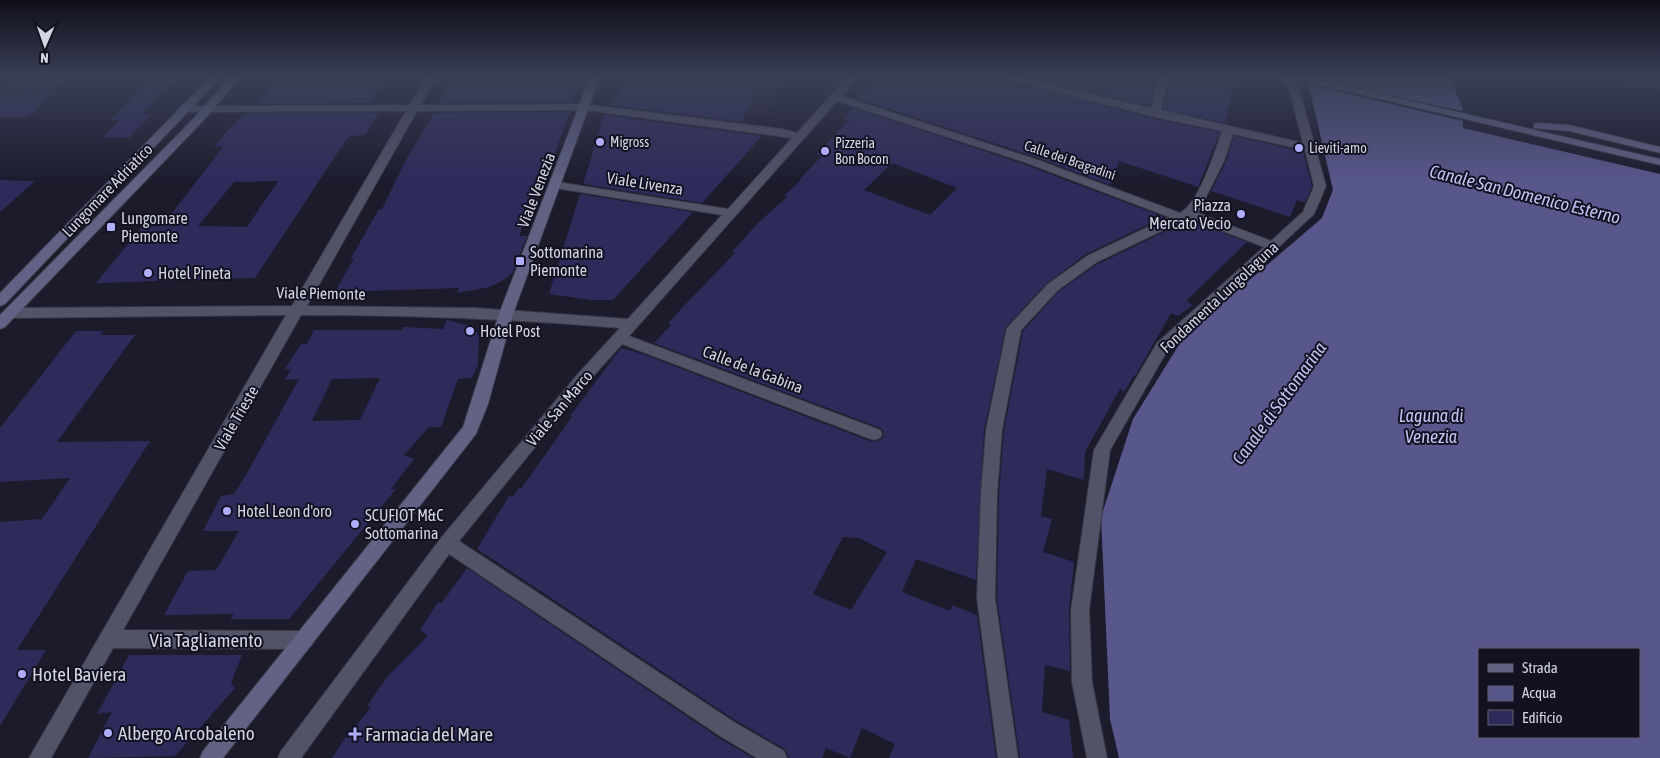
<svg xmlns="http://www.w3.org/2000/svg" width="1660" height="758" font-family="'Asap Condensed',sans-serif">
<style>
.built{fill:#212038}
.green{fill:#3e3e66}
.water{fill:#58578b;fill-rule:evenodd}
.pier{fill:#1b1b2c}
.building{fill:#2e2b5b;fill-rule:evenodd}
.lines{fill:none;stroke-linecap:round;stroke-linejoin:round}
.street-casing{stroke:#373745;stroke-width:2}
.secondary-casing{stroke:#373745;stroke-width:2}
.street{fill:#525367;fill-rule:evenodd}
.secondary{fill:#616284;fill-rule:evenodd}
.poi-dot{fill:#aeaefb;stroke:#121122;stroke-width:2}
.labels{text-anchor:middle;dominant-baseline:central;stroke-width:4;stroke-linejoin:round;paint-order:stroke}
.far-poi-label{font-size:14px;fill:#d4d5e2;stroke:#121122;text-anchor:start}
.far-street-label{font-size:14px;fill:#d4d5e2;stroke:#121122}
.street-label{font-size:16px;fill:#d4d5e2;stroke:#121122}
.poi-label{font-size:16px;fill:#d4d5e2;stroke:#121122;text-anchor:start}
.water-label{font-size:18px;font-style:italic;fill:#c2c4f4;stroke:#121122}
.near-street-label{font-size:19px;fill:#d4d5e2;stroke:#121122}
.near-poi-label{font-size:19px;fill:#d4d5e2;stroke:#121122;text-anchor:start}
</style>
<rect width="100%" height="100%" fill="#1b1b2c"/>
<path class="built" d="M682,77H789L768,119L661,107Z
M1595,77H1660V92L1595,80Z"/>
<path class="green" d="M22,77H64L53,88L9,89Z"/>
<path class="water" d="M1304,77H1450L1463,110V128L1660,174V758H1119L1110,719L1101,517L1133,419L1185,335L1322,218L1333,190L1311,95ZM1479,649H1639V737H1479Z"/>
<path class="pier" d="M1304,77L1463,111V121L1307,84Z"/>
<path class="building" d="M153,77H177L141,114H152L129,138L103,137L120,120H110Z
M279,77H386L369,103L258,104Z
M488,77H583L572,102L439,103L448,84H485Z
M631,77H762L742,122L610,105Z
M883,77H996L1155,119L1220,132L1198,187L1119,161L1110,185L1036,157L856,98Z
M1028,77H1156L1150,106Z
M1170,77H1210L1234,82L1225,123L1163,109Z
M54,90L29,117H0V91Z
M853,108L1026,165L1164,217L1086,254L1047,283L1006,327L984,430L976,580L916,559L902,592L950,611L952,605L977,615L996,758H889L895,744L862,728L850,758L826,748L822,758H789L785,749L735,720L477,549L509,496L513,497L519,488L521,489L572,417L570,416L621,348L643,354L867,440L875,442L882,439L884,433L881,428L654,343L671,325L668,324L681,309L735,253L732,252L757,224L787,197L784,196L801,180H799L822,156L817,154L849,120L843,119ZM892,163L924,175L957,188L930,215L864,190ZM843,537L859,538L887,552L851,610L813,594Z
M570,112L546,178L540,177L519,236H527L513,272L507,278L490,287L457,293L459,288L335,292L354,258H351L379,209H382L407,158L434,113Z
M379,113L365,135L350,136L344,143L255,278L96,283L142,227L162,226L223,147L214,146L243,114ZM278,181L247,227L198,226L234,182Z
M604,115L762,136L702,203L583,184Z
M1234,136L1303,152L1312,186L1305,203L1297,200L1290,217L1211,191L1226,162Z
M0,180L35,181L0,212Z
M580,194L693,212L613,300H590L549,294Z
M1189,220L1247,242L1186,301L1193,305L1178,316L1171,313L1135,376L1134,375L1124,392L1120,389L1085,452L1084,480L1047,469L1041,516L1052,519L1043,552L1074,562L1069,610L1070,671L1045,665L1042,712L1069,720L1073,758H1020L997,598L999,494L1004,430L1023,331L1059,291L1098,264Z
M447,320L467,325L476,331L479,336L478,365L472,378L458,379L441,427H429L404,455L414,459L391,489H396L289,619H230L234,614L164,615L188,571L216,570L239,531H203L221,496L234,494L246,475L299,379L285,380L291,369H285L301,344H307L314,330H402L403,327L443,329ZM380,378L360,420L312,421L332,379Z
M76,331H104L100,335H135L57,442L150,441L17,650H46L0,726V522L42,519L70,478L0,482V428Z
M467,568L719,738L753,758H332L345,738L371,708L367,706L387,677L428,636L420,630L438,602L441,604Z
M129,655H242L231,683L235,688L175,756L88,758L112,712L97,714Z"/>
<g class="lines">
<g class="street-casing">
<path id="street" d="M426,77H436L421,105L584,104L782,129L797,133L847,77H858L842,96L1035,159L1180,213C1199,203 1215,152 1222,131L1155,117L998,77H1018L1151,108L1158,77H1168L1161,110L1303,143L1290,92L1281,77H1291L1300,92L1326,186L1314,214L1167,351L1110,450L1089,610L1092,682L1107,758H1087L1072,682L1071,610L1094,450L1157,343L1264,247L1189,218L1097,262L1058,290L1021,330L1002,430L997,494L995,598L1018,758H998L977,598L981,494L986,430L1007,328L1048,284L1087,256L1169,217L1027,163L837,101L629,336L880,430L882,434L880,438L874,440L868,438L622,344L587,383L459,541L734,722L784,751L787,758H757L720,736L449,554L301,758H278L281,751L441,538L577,375L620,328C513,319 408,315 301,315L123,630L304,631L311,634L314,640L311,646L304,649L113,648L51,758H29L286,315L10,318L3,313L10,308L292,306L406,111L187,112L182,109L187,106L410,105ZM584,110L792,138L728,209L551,181L549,184L551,187L555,188L722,215L628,319L475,308L307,306L417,111ZM1233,134L1305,150L1314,186L1303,212L1271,241L1198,213L1224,161Z"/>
</g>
<g class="secondary-casing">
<path id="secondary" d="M210,77H221L5,304L0,306V293Z
M230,77H241L202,122L5,327L0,329V315L194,118Z
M590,77H600L513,314L488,404L476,434L223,758H200L203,751L463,427L499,314Z
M1287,77H1307L1660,159V165Z
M1538,123L1569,125L1660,147V153L1569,131L1534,128V124Z"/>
</g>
<use href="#street" class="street"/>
<use href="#secondary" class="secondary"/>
</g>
<linearGradient id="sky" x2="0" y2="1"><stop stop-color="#0f0f18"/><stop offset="0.42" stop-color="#393f56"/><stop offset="1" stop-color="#393f56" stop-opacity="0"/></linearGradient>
<rect width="1660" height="183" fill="url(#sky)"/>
<g class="poi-dot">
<circle cx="600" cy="142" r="5"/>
<circle cx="1299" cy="148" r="5"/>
<circle cx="825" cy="151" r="5"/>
<circle cx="1241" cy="214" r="5"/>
<rect x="106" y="222" width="10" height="10" rx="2.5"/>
<rect x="515" y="256" width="10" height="10" rx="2.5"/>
<circle cx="148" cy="273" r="5"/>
<circle cx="470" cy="331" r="5"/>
<circle cx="227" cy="511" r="5"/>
<circle cx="355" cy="524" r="5"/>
<circle cx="22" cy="674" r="5"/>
<circle cx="108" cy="733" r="5"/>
<path d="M352.5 726.5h5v5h5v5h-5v5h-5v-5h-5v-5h5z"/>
</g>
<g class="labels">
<g class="far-poi-label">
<text x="610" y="142">Migross</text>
<text x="835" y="143">Pizzeria<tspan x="835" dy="16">Bon Bocon</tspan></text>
<text x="1309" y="148">Lieviti-amo</text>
</g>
<g class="far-street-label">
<text transform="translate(1070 160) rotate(19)">Calle dei Bragadini</text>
</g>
<g class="street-label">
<text transform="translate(645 183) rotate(9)">Viale Livenza</text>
<text transform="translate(107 190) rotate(-46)">Lungomare Adriatico</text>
<text transform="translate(536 190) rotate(-69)">Viale Venezia</text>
<text transform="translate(321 293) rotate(1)">Viale Piemonte</text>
<text transform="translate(1219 297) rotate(-43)">Fondamenta Lungolaguna</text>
<text transform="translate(753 369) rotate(21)">Calle de la Gabina</text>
<text transform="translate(559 408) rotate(-50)">Viale San Marco</text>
<text transform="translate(236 418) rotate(-60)">Viale Trieste</text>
</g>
<g class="poi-label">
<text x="1231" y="205" text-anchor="end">Piazza<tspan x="1231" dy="18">Mercato Vecio</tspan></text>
<text x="121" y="218">Lungomare<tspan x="121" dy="18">Piemonte</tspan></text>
<text x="530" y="252">Sottomarina<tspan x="530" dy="18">Piemonte</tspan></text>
<text x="158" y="273">Hotel Pineta</text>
<text x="480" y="331">Hotel Post</text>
<text x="237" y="511">Hotel Leon d'oro</text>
<text x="365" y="515">SCUFIOT M&amp;C<tspan x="365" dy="18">Sottomarina</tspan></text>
</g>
<g class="water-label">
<text transform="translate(1525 194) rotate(14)">Canale San Domenico Esterno</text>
<text transform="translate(1279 403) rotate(-54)">Canale di Sottomarina</text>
<text x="1431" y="415">Laguna di<tspan x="1431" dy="21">Venezia</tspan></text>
</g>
<g class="near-street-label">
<text x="206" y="640">Via Tagliamento</text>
</g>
<g class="near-poi-label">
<text x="32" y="674">Hotel Baviera</text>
<text x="118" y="733">Albergo Arcobaleno</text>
<text x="365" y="734">Farmacia del Mare</text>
</g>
</g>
<rect x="1478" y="648" width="162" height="90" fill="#121122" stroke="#605f6f"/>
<rect x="1488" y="664" width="25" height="8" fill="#616284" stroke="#605f6f"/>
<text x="1522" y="673" font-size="15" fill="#d4d5e2">Strada</text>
<rect x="1488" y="686" width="25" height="15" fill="#58578b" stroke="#605f6f"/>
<text x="1522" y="698" font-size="15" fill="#d4d5e2">Acqua</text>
<rect x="1488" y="710" width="25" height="15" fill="#2e2b5b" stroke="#605f6f"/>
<text x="1522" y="723" font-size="15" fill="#d4d5e2">Edificio</text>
<g transform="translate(45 45) rotate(182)" stroke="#121122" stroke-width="4" paint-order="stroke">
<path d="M0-4L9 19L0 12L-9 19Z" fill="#d4d5e2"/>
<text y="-8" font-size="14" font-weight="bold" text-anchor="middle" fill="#d4d5e2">N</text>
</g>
</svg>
